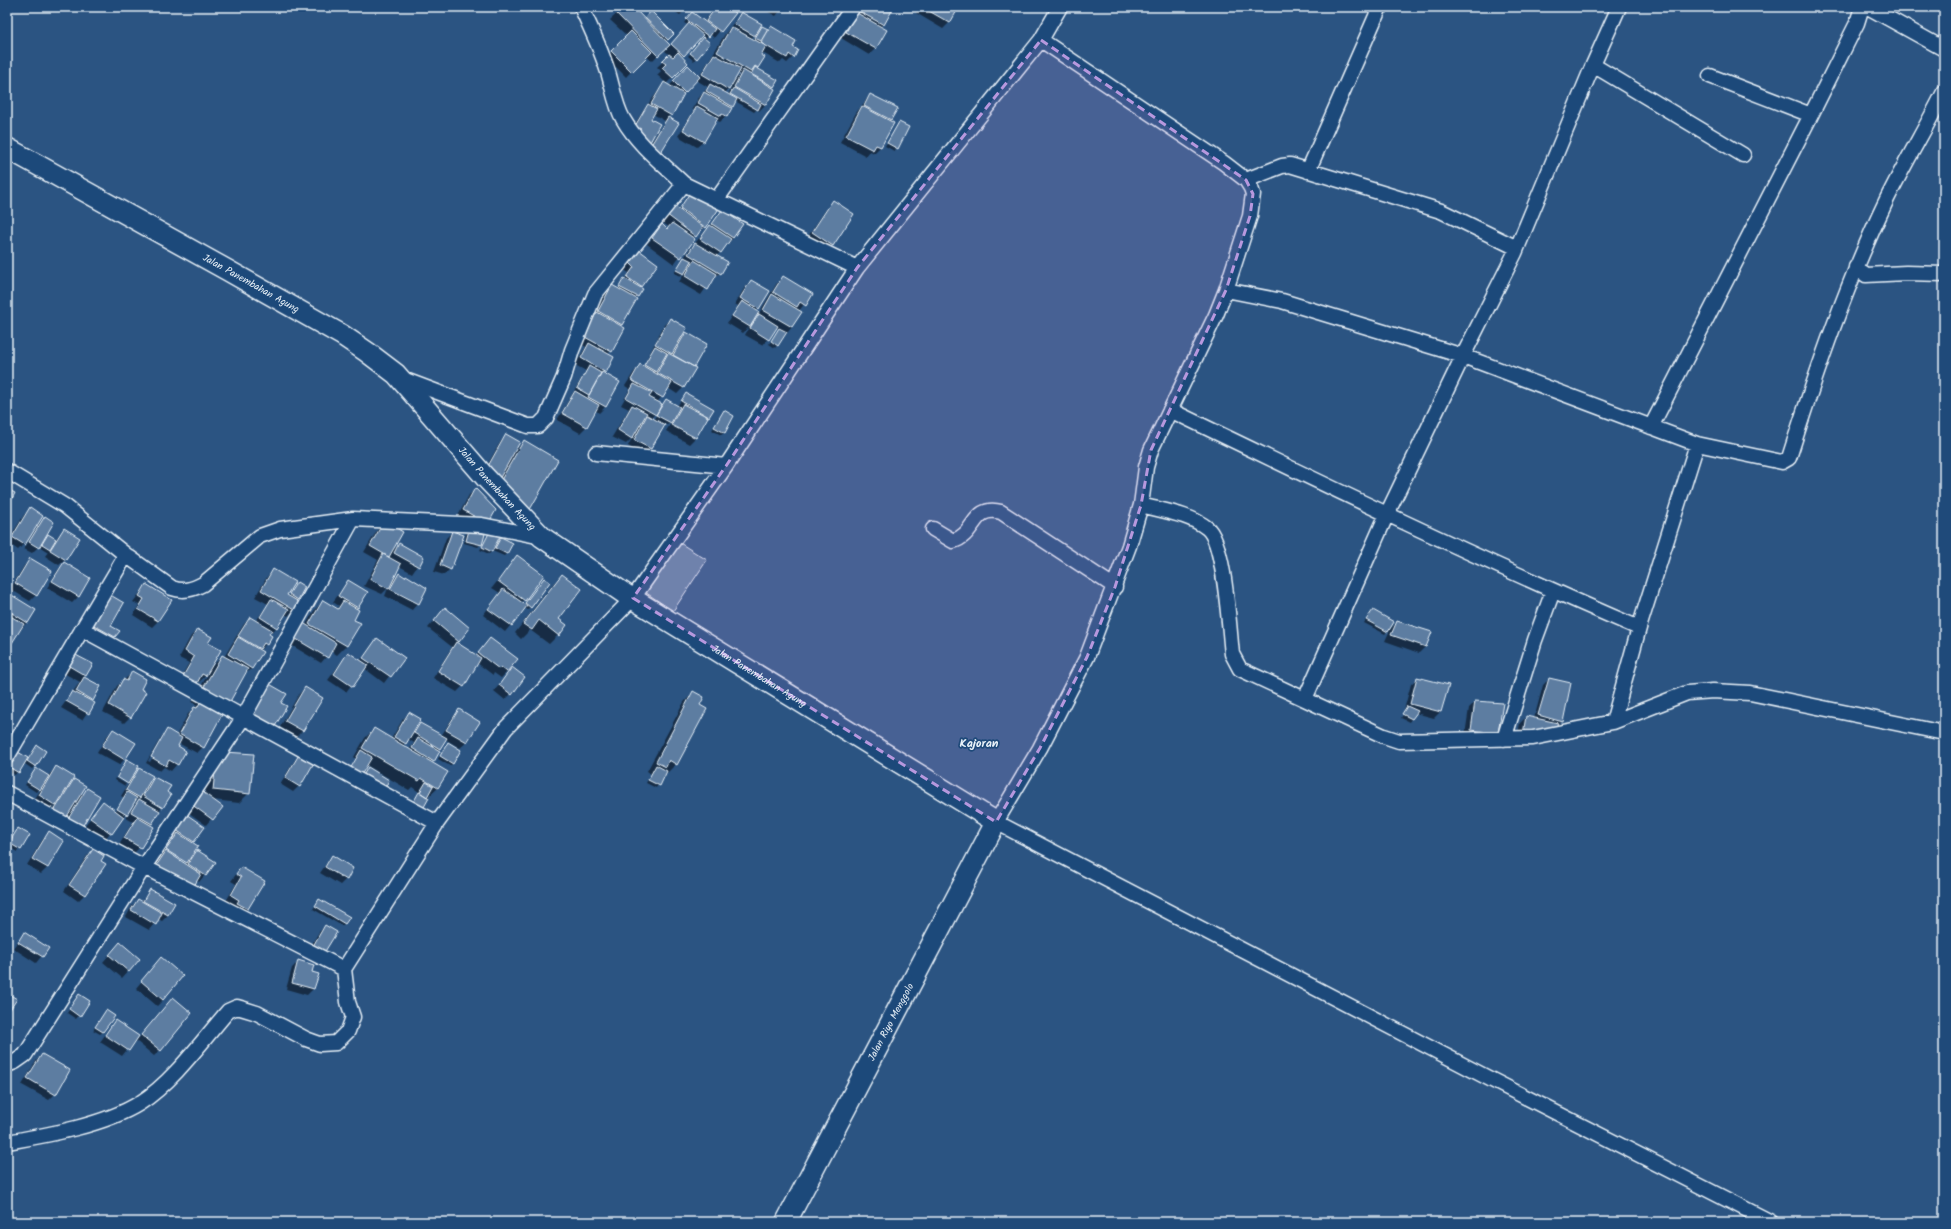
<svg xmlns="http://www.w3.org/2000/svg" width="1951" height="1229" font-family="Kalam,sans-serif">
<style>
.shadow{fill:#0007;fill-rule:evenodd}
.building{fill:#5d7da1;stroke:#e8f1f8}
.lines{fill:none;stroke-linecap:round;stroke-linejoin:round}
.street-casing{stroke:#e8f1f8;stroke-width:17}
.secondary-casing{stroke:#e8f1f8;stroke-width:23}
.street{stroke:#1f4a7a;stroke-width:14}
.secondary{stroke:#1f4a7a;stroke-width:20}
.marked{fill:#b798de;fill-opacity:0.2;stroke:#b798de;stroke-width:3;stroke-dasharray:8 5;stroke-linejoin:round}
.labels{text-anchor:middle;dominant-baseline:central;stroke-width:3.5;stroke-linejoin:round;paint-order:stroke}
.street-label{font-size:10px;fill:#e8f1f8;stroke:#1f4a7a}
.quarter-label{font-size:12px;font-weight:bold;fill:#e8f1f8;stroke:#1f4a7a}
</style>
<rect width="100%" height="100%" fill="#2b5482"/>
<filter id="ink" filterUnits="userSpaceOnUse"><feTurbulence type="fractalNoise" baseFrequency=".025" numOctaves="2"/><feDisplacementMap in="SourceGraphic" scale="8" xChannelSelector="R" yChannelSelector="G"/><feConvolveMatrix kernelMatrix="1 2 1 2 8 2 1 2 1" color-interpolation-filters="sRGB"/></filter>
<g filter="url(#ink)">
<path class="shadow" d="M624,7H631L644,20L651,12L673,34L666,41L670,46L688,25L684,23L689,16L704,22L716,7H726L734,13L714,38L710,34L705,40L694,61L688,56L704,37L701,35L681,57L687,63L666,84L669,86L688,67L699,77L725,34L741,13L756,33L762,27L765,33L771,28L792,47L793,57L787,63L783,60L780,63L761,52L756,69L773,86L771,88L774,89L765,105L759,111L757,109L754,112L735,101L726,116L720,122L716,120L704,141L697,147L678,136L694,110L692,109L698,99L708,87L696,80L682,94L668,118L677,124L643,155L665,121L653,114L650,119L648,143L630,132L643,111L665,82L657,75L661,71L657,67L670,55L665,51L669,46L668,45L652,61L646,56L626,77L606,57L627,36L610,20ZM757,32L753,40L751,39ZM737,73L740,75L734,81ZM732,86L728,95L725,93Z
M668,7H688L680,15Z
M759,7H783L776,16Z
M861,7H893L880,28L886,31L875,49L869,55L841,38Z
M920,7H958L949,23L943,29L916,13Z
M870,95L891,120L880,147L874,153L870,151L866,156L840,142L856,113Z
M899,123L897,148L894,151L885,146Z
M692,193L705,227L692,239L674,264L647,244L662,226L667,229L669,227L660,221L667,212L678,210Z
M833,202L832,245L826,251L807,238L827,208Z
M722,212L733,238L716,257L720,273L713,278L701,295L679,282L685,272L680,276L674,273L689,250Z
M639,252V288L641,289L620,326L611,351L608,354L603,374L605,407L599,413L595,410L586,427L580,433L557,420L586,371L575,365L586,347L578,342L606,292L612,286L618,289L629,273L624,270Z
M783,277L811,295L799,311L792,327L775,348L769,344L779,329L776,327L763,345L745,335L749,327L743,333L727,323L738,306L735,304L745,287L752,281L759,308L756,311L759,313L777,283ZM756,315L758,316L753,322Z
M670,319L679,340L686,334L694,369L683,388L677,394L668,388L657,403L662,405L666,400L677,406L686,394L708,416L695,438L689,444L666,431L671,423L667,425L664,424L650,449L644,455L628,446L632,438L626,444L612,437L629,409L621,405L630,389L625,386L634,372L640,366L643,367L664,325ZM657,412L654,420L651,418Z
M724,411V433L721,435L712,430Z
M507,435L514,452L524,441L518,522L506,515L509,510L478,481L501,441Z
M475,490L481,529L458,516L469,495Z
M30,509L41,516L24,544L18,550L7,542L24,515Z
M45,518L43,541L48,536L55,540L64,529L66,559L59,565L45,556L48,552L39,546L32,553L24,549L39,524Z
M384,523L390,553L399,544L423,557L412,573L399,566L392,581L399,574L418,603L412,610L385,596L388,588L382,594L364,586L378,560L364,552L378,529ZM391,553L389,559L386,558Z
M469,531L481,544L478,547L464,543L466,534Z
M452,532L450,569L444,575L434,572L446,538Z
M490,532L496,544L501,538L506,554L504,556L492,551L489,554L480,550Z
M666,550L672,611L663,620L633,600Z
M517,556L543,575L521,603L524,605L544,579L530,607L528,610L525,608L505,632L483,615L500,593L492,588Z
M30,560L36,595L30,601L10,589L24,566Z
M64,564L89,579L78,597L72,603L47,588L58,570Z
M273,570L286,595L288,597L294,586L297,599L294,610L288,616L285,614L277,627L271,633L269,632L266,644L259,651L261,652L252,669L244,674L203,747L197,753L178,743L176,746L177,764L171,771L164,767L160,771L146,763L161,737L167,731L176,736L188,714L197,705L192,702L208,674L199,682L177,684L189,663L179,658L191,636L197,630L207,643L211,667L222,656L224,657L244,624L250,618L256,621L268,604L255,597L267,577ZM162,736H164L150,762L148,761Z
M562,575L558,619V635L549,644L530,630L521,639L515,633L553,584Z
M348,581L357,607L355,609L347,645L337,655L331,651L321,663L286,642L305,626L314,611L323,601L336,609L339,606L333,602Z
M146,585L158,621L152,627L133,615L139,605L133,602Z
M10,595L27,622L7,647V598Z
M101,600L115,637L109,643L84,629Z
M1370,614L1389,629L1385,634L1364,623Z
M439,615L458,641L456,644L476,656L490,639L507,672L501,678L494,673L493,675L477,663L463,686L457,692L433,678L452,647L428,628Z
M1397,622L1425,647L1419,653L1385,641L1391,628Z
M377,640L403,658L384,683L364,668L346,692L328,680L348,653L360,661Z
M64,659L86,675L84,677L100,687L90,702L93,704L82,720L61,708L80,682L58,670Z
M513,669L511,694L505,700L494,691Z
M132,673L139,689L130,717L124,723L103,712L117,686Z
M1418,678L1440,712L1434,718L1415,713L1409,722L1401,718L1406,710H1404L1411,684Z
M1549,679L1562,721L1556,727L1517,740L1520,723L1526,717L1534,719L1543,685Z
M305,688L321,698L302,731L296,737L280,727L299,694Z
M693,693L699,706L676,764L667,773H666L656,788L646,783L651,774L647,771L684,702Z
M1475,702L1502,704L1491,738L1465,735L1469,708Z
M459,710L478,722L467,742L460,748L445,739L431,763L438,788L427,798L408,811L419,792L412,787L409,790L366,765L361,775L368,769L388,781L347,774L356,759L354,757L365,738L374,729L391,739L403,719L409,713L415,730L420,724L441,736L453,717ZM408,739L414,743L409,750L403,746Z
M113,730L125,759L119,765L97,753L107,736Z
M448,744L453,763L450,766L438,759Z
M34,749L35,766L32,769L25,764Z
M225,753L249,793L239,803L213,800L221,807L206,825L185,810L205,795L207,771Z
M301,754L299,786L293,792L280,784L295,760Z
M26,758L15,775L7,771V759Z
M125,763L133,776L139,769L148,785L154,778L166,793L162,807L150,826L140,847L134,853L119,844L133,822L126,818L140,796L105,839L85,825L103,803L115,812L124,798L121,796L129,783L117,776Z
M56,767L68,786L74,780L78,798L87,790L99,797L63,825L67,816L60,824L49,817L55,805L49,811L33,802L42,787L36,792L25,785L36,769L48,776Z
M116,778L126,784L125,786L115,780Z
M177,819L193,841L189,859L198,851L205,875L199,882L196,880L193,885L151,872L165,850L186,864L187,862L166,848L174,838L168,834Z
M18,829L28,835L17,852L7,846Z
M49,833L63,841L47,868L41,874L27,865L43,839Z
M93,850L99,861L104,864L84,895L78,901L64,891L87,856Z
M332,856L346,879L340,885L320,873Z
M241,868L263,881L247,909L241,915L226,901L236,884L231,881Z
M151,890L168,915L162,921L158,919L149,930L126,917L132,906L138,900L141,902Z
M317,903L345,923L342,926L313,909Z
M325,926L318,958L307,952L319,932Z
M24,933L48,948L36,963L13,948Z
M114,949L139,959L122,978L103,962Z
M298,962L311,973L313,989L307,995L286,989L292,968Z
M155,965L163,1000L157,1006L136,988Z
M77,998L89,1001L76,1019L67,1013Z
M173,998L160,1050L154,1056L136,1041Z
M104,1014L103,1032L100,1034L93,1030Z
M115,1021L138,1036L122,1056L100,1042Z
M42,1055L55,1094L49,1100L22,1085L36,1061Z"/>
<path class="building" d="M622,7H633L670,45L658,56L616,13Z
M716,7H728L736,13L721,32L706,21Z
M863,7H894L884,25L860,12Z
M922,7H959L950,23Z
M651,11L674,34L668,40L645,18Z
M692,12L715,29L709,37L686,19Z
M741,12L762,24L755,36L734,24Z
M857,13L887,30L876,49L846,32Z
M689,23L703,35L684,56L671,44Z
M762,26L768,29L761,41L755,38Z
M771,26L796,41L793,47L798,50L794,58L789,54L787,58L761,43Z
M731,27L766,46L761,55L765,57L758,68L755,66L751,72L717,52Z
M631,31L652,52L632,72L611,51Z
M703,37L710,43L697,59L690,53Z
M678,52L688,63L673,78L662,68L666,64L662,61L669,54L673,57Z
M714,54L741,69L729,90L702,74Z
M688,65L700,77L685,93L673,81Z
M755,67L778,80L774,87L751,74Z
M743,70L775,89L766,105L734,87Z
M664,82L684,94L672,116L651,104Z
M710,84L737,99L733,107L706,91Z
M734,88L761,104L758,110L730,94Z
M704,92L732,108L727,117L722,114L721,116L698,103Z
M870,94L898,108L891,120L864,106Z
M648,104L657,109L651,119L660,124L649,144L637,136L641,129L635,126Z
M697,106L718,118L704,142L683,130Z
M862,106L894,123L881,147L876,145L873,150L846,136Z
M668,117L679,123L659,155L649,148Z
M899,122L909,127L898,149L887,143Z
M691,191L720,207L706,228L680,208Z
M833,200L854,214L833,246L812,232Z
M673,205L703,227L696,237L666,214Z
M722,210L743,224L733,238L712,224Z
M672,223L695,239L681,258L652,238L662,224L667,229Z
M710,225L731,239L721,253L700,239Z
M695,243L728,262L721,274L688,254Z
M639,250L658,264L641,287L627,277L634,267L630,263Z
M684,257L692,261L684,274L676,270Z
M694,260L717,274L708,290L685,276Z
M783,276L813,294L806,306L800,302L797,307L773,292Z
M624,278L643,289L638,297L619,287Z
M751,280L770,291L759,309L740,298Z
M612,285L637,299L622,325L598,311Z
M772,294L802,312L792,327L763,310Z
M742,301L759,312L750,327L732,316Z
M597,312L625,328L612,352L583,336Z
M759,314L778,326L769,340L750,328Z
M670,318L687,328L672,354L655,344Z
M779,328L787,332L778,346L771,341Z
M686,332L707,344L694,367L673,355Z
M589,343L614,357L606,373L581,358Z
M655,346L667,353L656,372L644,365Z
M668,353L696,368L684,388L657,373Z
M640,364L672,383L663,398L631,380Z
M589,366L601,373L589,395L577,388Z
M602,372L620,382L606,407L588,397Z
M634,384L652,393L649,397L662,404L656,415L626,398Z
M575,391L599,405L587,427L562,413Z
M686,393L714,409L709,417L681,401Z
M666,399L680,407L671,423L656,415Z
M683,404L708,417L696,438L671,425Z
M632,405L647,413L632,439L618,430Z
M724,410L734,416L725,433L714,427Z
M647,415L665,425L651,449L634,440Z
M506,434L520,442L497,483L483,475Z
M524,440L558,460L528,513L498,485Z
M475,488L496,510L488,524L463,510Z
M7,489L15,493L7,509Z
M30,507L43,516L25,545L12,537Z
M45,516L54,522L39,548L29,542Z
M384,521L403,532L389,557L370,546Z
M64,528L80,538L66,560L50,550Z
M469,530L485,534L482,545L466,541Z
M452,531L464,535L451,570L440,565Z
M490,531L500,536L492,552L482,547Z
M48,534L56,539L50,549L42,544Z
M501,537L513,543L507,554L495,548Z
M675,540L707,560L673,611L642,590Z
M399,543L424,557L419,567L394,553Z
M383,554L401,564L389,589L370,579Z
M517,555L544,575L525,601L498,581Z
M30,558L52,571L37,596L15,583Z
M64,562L90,578L79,597L52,581Z
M273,569L295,582L287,595L299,602L294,610L261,590Z
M399,573L405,577L406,575L427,588L419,604L390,589Z
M562,574L582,589L559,619L567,625L559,636L539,620L532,630L523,624Z
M544,578L550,582L531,608L525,603Z
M348,580L368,592L358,608L338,596Z
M297,582L305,587L298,600L289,594Z
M146,584L172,600L158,621L138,609L144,599L139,596Z
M503,589L527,606L512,626L488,609Z
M107,593L124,603L111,626L120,631L115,637L90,623Z
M10,594L36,610L28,623L7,610V598Z
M271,599L289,609L277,628L260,617Z
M323,600L338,609L343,601L359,610L354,620L361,623L347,646L309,624Z
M445,607L470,628L459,642L434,621Z
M1373,610L1394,622L1388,632L1366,620Z
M7,614L24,624L12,643L7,640Z
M250,617L272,630L269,634L272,636L267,645L264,643L260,649L238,636Z
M300,621L336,643L328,658L291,636Z
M1397,621L1432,632L1426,647L1391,635Z
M197,629L212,637L208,643L221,650L206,676L202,674L196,685L182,678L194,657L185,651Z
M238,637L263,652L252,669L228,654Z
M377,638L405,658L391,677L363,658Z
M490,638L518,659L507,672L501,667L499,669L478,653Z
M456,642L481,658L464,687L438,671Z
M70,652L93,664L86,676L64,663Z
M348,652L368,665L353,687L334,674Z
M222,655L248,669L227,707L201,692Z
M512,667L525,677L512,695L499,685Z
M132,671L146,679L141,689L146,692L131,718L109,705L123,679L127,681Z
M84,677L101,686L93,701L76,691Z
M1417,677L1449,685L1441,712L1410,704Z
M1549,678L1571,683L1563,722L1538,715Z
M266,682L287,694L281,703L287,706L274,728L248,713Z
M305,687L323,698L303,731L285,721Z
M72,691L95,703L89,714L66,701Z
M693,691L704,697L700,705L707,709L677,765L669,760L666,767L656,762Z
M202,699L224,711L204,748L179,734L194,707L197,708Z
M1475,701L1503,703L1498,733L1471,730Z
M1407,706L1418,711L1412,719L1402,714Z
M7,707L11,709L7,717Z
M459,709L480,722L467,742L446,730Z
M409,712L421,719L406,744L394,737Z
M1526,716L1558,723L1555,729L1523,734Z
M420,723L447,738L440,749L414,733Z
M374,728L448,772L438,788L421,778L419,781L362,748Z
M113,729L136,743L125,760L102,746Z
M167,729L182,738L178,746L186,751L178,765L169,760L166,766L151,757Z
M418,738L440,751L434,762L412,748Z
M448,742L461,750L453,764L440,756Z
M37,745L46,751L36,767L27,761Z
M13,749L28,758L19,773L7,766V759Z
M361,750L372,757L360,777L349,771Z
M225,752L254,754L250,794L213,790L216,761H224Z
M300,753L315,761L300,787L285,778Z
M127,759L139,766L128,784L117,777Z
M656,765L667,771L660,786L648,780Z
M56,766L74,777L56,806L39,795Z
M368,767L389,780L383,792L361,779Z
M36,768L49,776L40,790L27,782Z
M139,768L153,776L140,798L126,790Z
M154,777L171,786L167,792L171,795L163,808L143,796Z
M74,779L86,786L66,818L54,811Z
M426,782L433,786L427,797L420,792Z
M87,788L100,796L82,827L68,819Z
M200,790L223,807L213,820L191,804Z
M127,792L137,798L127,815L117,809Z
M419,792L429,798L420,814L410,808Z
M139,799L160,811L152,824L131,812Z
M103,801L124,817L112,834L90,818Z
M183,812L205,827L194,842L173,828Z
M137,817L154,827L141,848L124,838Z
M18,828L30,835L21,850L9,843Z
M49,831L64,841L48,868L32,859Z
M178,833L198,846L187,863L166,850Z
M93,849L104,856L101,861L106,864L85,895L69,885Z
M197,850L216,862L206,876L188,864Z
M166,851L201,874L194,886L185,880L183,884L156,866Z
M332,855L353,868L347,880L325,867Z
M241,867L265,881L248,909L237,903L239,900L231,895L241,877L236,874Z
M150,889L175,903L168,915L143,901Z
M138,899L162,913L156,925L131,910Z
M319,899L350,917L345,924L315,906Z
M325,925L337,932L324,953L313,946Z
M24,932L49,948L43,957L18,942Z
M120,942L140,959L129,972L109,955Z
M161,957L183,976L163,1000L141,981Z
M298,960L314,965L312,972L319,974L314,989L292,983Z
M7,993L17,999L7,1014Z
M79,994L90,1001L80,1017L69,1009Z
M173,997L192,1013L161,1051L141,1035Z
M106,1010L115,1016L103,1032L95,1027Z
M115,1020L139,1036L129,1051L105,1035Z
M42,1054L70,1070L56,1095L27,1078Z"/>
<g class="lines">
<g class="street-casing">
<path id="street" d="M1868,7L1944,49
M1041,40L1224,163L1246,180L1251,188L1253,194L1250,216L1226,290L1216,315L1151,450L1146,467L1141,505L1129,546L1087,657L1040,748L996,822L1492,1080L1771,1222
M1593,65L1743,155
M1710,76L1811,115
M1308,171L1380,7
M1246,180L1282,166L1290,165L1441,211L1517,248
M684,184L857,268
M717,199L853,7
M1856,267L1866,275L1906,273L1944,274
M1226,290L1282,301L1463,356L1697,444L1782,462L1789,458C1817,370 1847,282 1887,199C1905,162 1926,128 1944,92
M400,378L528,426H538L546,418L564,377L572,350L595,294L684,184C663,164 638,145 623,119C615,105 613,88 608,72C601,50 591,28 581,7
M1170,410C1325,485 1480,560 1639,628
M1651,427L1811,115L1857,23L1862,7
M596,453L726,466
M7,471L65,506L126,555L172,588C183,592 192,590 203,584L260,536L280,529L353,519L482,525L542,537
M1141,505C1163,511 1189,514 1207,528C1225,542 1229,629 1232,654L1240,669L1384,736L1399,741L1533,738L1613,722L1687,693L1713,691L1750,693L1944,733
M933,529L953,541C976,535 972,504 1001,512L1115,587
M82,629L437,823
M1305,699L1387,514L1463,356L1515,253L1593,65L1619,7
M1613,722L1639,628L1697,444
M1504,739L1535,640L1553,591
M7,757L126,555
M7,793L144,867L344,969L437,823L506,728L633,598L726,466L857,268L1041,40L1060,7
M7,1065L15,1062L25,1055L144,867L243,718L353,519
M7,1142C48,1135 105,1125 140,1103C172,1083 203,1040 228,1011L237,1007L244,1009L257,1013L306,1039L320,1044L336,1043L348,1031L353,1017L348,1002L344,969"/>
</g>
<g class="secondary-casing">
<g id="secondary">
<path id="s1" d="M7,148L227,270L342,335L367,352L396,374L485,477L542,537L625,594L996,822L786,1222"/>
</g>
</g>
<use href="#street" class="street"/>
<use href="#secondary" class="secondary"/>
</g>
</g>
<path class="marked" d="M1041,40L1246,180L1253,194L1250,216L1226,290L1151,450L1141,505L1115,587L1087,657L1040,748L996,822L633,598L726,466L857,268Z"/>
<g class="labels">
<g class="street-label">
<text stroke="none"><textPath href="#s1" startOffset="279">Jalan Panembahan Agung</textPath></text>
<text stroke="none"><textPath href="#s1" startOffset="603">Jalan Panembahan Agung</textPath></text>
<text stroke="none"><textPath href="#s1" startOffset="927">Jalan Panembahan Agung</textPath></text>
<text transform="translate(891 1022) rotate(-62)">Jalan Riyo Menggolo</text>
</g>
<g class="quarter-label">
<text x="979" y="743">Kajoran</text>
</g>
</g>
<rect width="1951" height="1229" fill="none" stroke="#1f4a7a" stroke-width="24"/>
<rect x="12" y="12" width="1927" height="1205" fill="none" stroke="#e8f1f8" stroke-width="1.5" filter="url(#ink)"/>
</svg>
